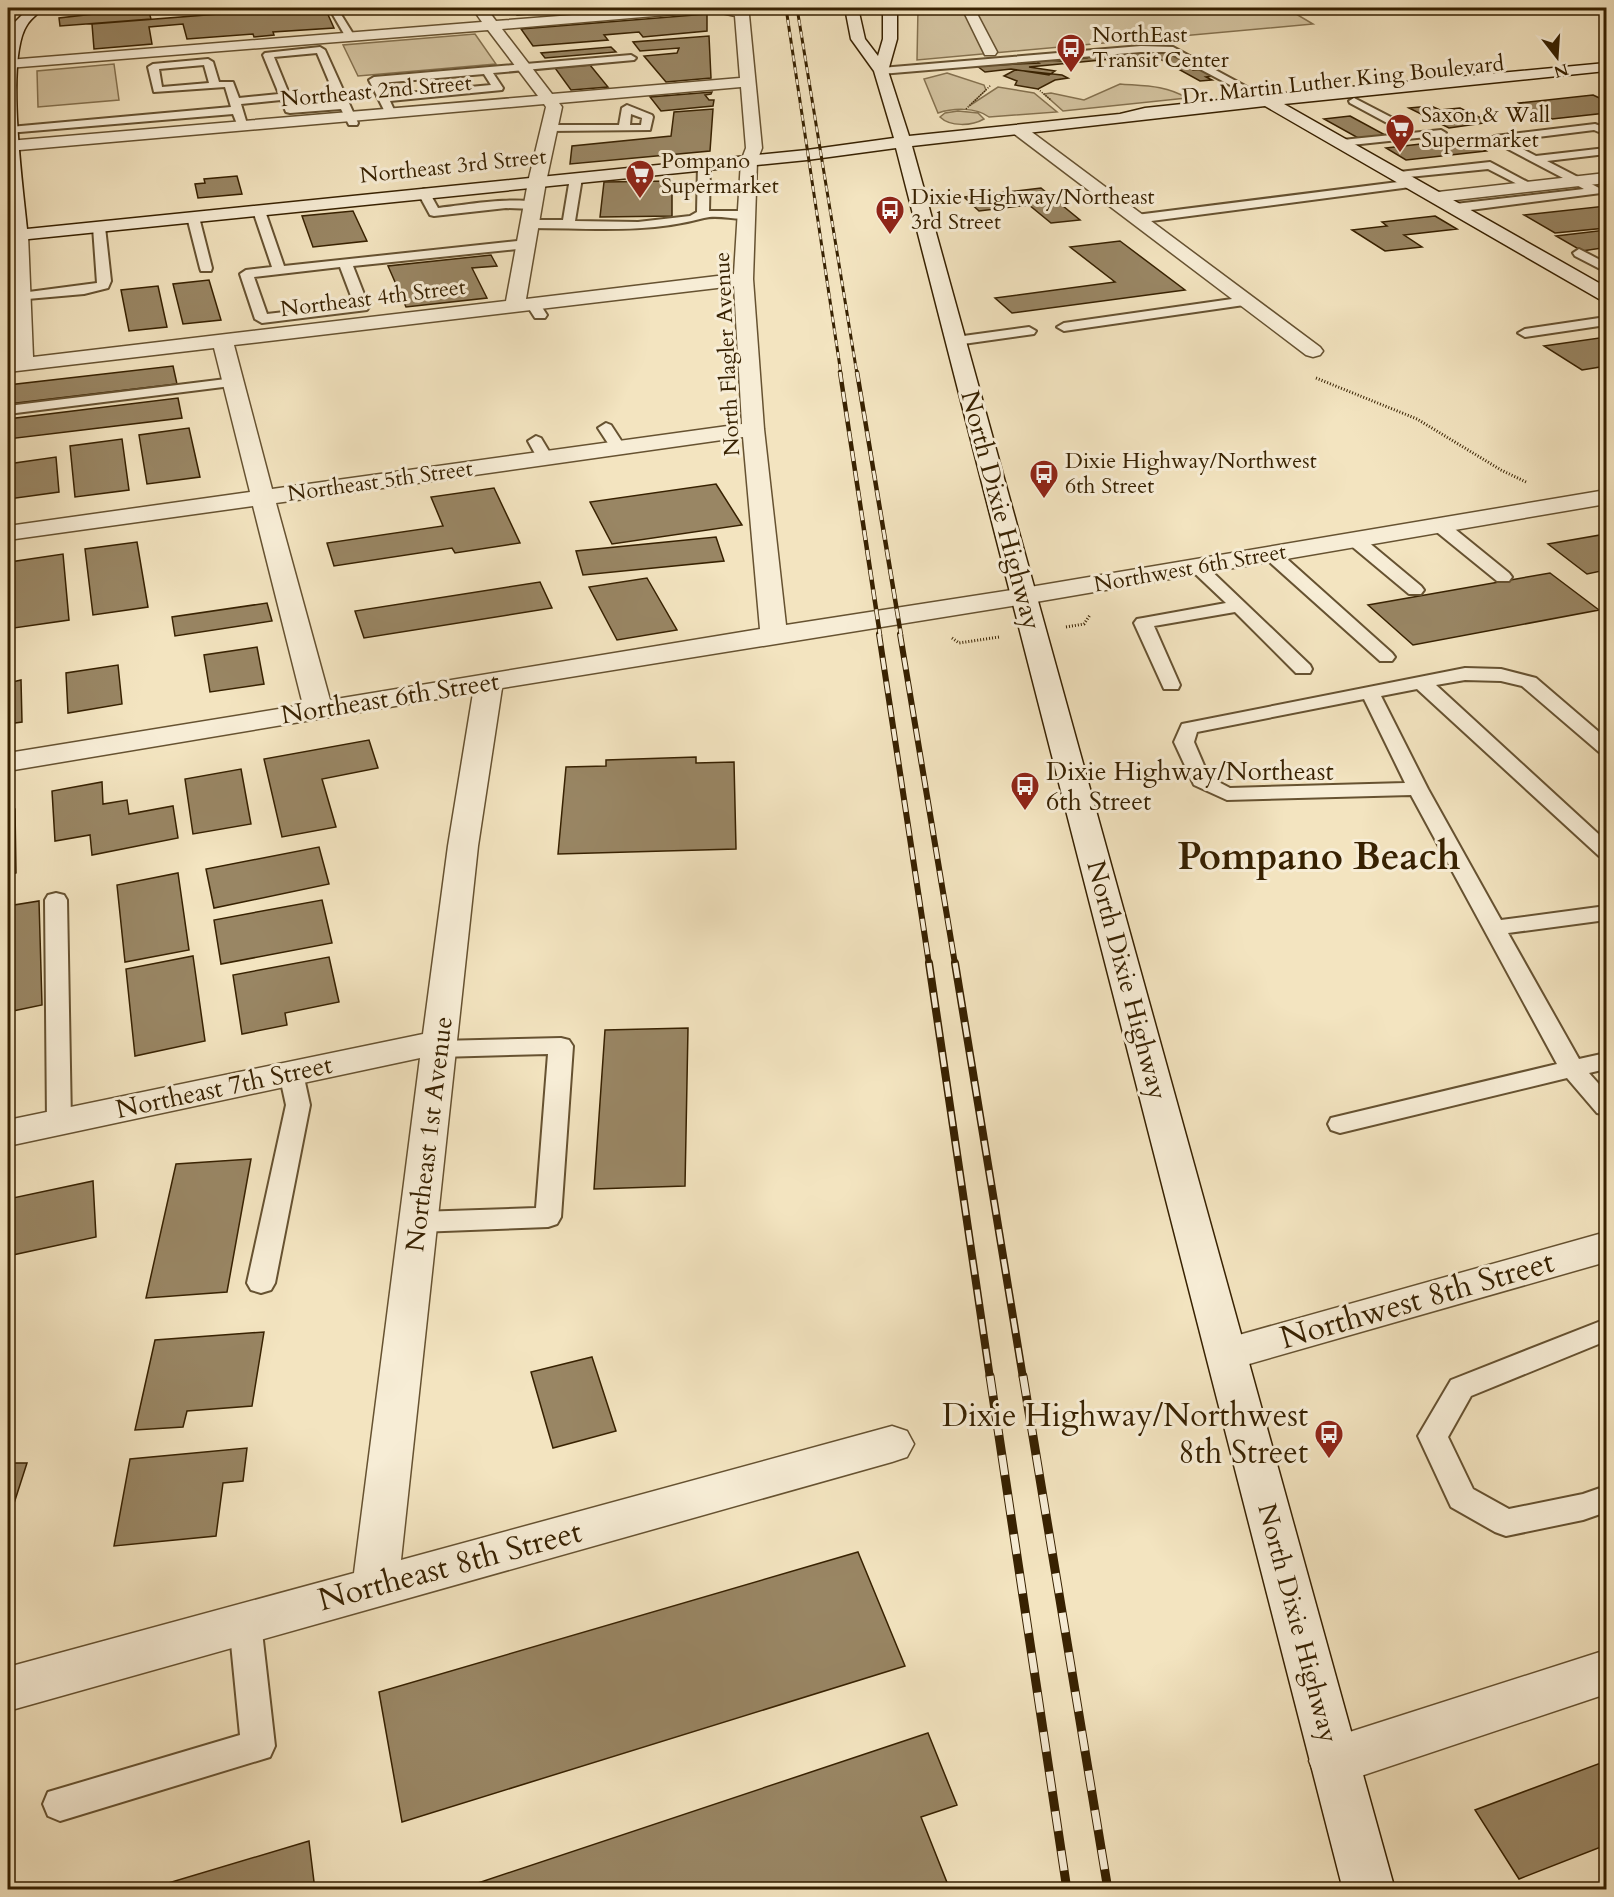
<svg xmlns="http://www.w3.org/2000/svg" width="1614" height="1897" font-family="Cardo,serif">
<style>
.green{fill:#d3c3a0;stroke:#857250;stroke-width:1.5}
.building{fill:#998664;stroke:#372101;stroke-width:1.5}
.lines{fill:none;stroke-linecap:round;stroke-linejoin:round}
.lane-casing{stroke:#665231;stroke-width:4}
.street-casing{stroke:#665231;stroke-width:3}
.secondary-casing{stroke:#372101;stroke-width:3}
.path-far1{stroke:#372101;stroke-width:1.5;stroke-dasharray:1 1.5;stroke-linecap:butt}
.path{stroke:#372101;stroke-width:3;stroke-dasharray:1 2;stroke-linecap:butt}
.lane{fill:#f7edd6;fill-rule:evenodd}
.street{fill:#f7edd6;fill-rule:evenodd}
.secondary{fill:#f7edd6;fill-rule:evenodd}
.rail-far4-casing{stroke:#372101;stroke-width:3}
.rail-far3-casing{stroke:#372101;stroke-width:4.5}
.rail-far2-casing{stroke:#372101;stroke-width:6}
.rail-far1-casing{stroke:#372101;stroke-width:8}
.rail-casing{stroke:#372101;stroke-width:9}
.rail-far4{stroke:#f7edd6;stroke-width:2;stroke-dasharray:6;stroke-linecap:butt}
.rail-far3{stroke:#f7edd6;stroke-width:3;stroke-dasharray:10;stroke-linecap:butt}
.rail-far2{stroke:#f7edd6;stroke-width:4;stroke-dasharray:12;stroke-linecap:butt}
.rail-far1{stroke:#f7edd6;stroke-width:5;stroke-dasharray:15;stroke-linecap:butt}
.rail{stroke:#f7edd6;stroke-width:7;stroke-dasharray:20;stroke-linecap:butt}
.labels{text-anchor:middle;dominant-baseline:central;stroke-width:6;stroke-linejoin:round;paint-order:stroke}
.far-poi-label{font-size:22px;fill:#372101;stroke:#f7edd6;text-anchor:start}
.far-street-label{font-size:22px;fill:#372101;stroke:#f7edd6}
.street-label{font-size:26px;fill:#372101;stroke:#f7edd6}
.poi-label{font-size:26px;fill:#372101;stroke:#f7edd6;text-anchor:start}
.near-street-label{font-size:32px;fill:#372101;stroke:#f7edd6}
.near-poi-label{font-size:32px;fill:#372101;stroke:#f7edd6;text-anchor:end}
.town-label{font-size:38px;font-weight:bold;fill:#372101;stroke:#f7edd6}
</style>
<rect width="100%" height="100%" fill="#f3e4c0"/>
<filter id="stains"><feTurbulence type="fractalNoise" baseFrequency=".00333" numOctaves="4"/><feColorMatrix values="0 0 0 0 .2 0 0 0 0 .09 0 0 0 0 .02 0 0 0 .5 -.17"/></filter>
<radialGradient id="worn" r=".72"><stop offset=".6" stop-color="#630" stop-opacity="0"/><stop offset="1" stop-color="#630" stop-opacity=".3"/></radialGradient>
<path class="green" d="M918,8H1082L1095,14L1162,8H1286L1313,24L917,60Z
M475,34L496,64L358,76L343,45Z
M114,64L119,100L38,107L37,71Z
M947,73L984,85L986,90L969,106L998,87L1034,93L1057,112L989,117C976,107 953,108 938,113L924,79Z
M1120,84C1144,86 1165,85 1187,98L1063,111L1044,94L1051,93L1084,100Z
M958,111L978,113L984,119C972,126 950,127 940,117L945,113Z"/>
<path class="building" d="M110,8H148L151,19L60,26L59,18L111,12Z
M185,8H218L219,10L187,13Z
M229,8H325L334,28L273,32L274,35L254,37L253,34L187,39L183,24L149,27L152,44L94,49L92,24L231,13Z
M511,8H607L517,15Z
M707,14V31L643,37L639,32L604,35L608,40L533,46L521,29Z
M709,36L711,78L666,82L644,56L677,53L679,48L640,51L633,42Z
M611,47L616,52L545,58L541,53Z
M1124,50H1159L1169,56L1179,55L1190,62L1180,63L1193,70L1207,69L1214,76L1206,77L1212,80L1200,81L1153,55L1029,67L1055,71L1049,75L1011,69L985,72L977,66L1039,63L1034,59L1061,61L1086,58L1081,55L1129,54Z
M590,65L608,87L571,90L555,68Z
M1015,70L1062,75L1068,78L1055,80L1038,89L1015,85L1017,81L1004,76Z
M712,92L711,94L705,95L709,100H714L713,106L661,111L650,97Z
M1593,95L1606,101V113L1552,119L1544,115L1533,116L1514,107L1525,106L1519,103Z
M1431,106L1440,110L1460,108L1490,122L1449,128L1409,108Z
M713,109L710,151L570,164L572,146L671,136L674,112Z
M1350,116L1387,136L1360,139L1324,119Z
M1464,139L1486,151L1406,160L1386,148Z
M237,176L242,194L198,198L195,184L205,183L204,179Z
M672,181V216L600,217L604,182Z
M1041,188L1080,220L1051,223L1029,205L979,211L964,197Z
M1606,206V228L1555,233L1524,215Z
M353,211L367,241L313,247L302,216Z
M1435,216L1457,229L1404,235L1422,247L1385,251L1352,230L1387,226L1382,222Z
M1606,230V251L1602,248L1582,251L1556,236Z
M1120,241L1185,290L1012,313L995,298L1115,282L1070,247Z
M491,255L497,266L472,268L487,298L406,307L388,266Z
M209,280L221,320L183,324L173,284Z
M158,286L167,327L129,331L121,290Z
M1606,337V366L1582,370L1544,346Z
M173,366L177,384L8,404V385Z
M178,398L182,418L8,439V419Z
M189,428L200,477L147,484L139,435Z
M122,439L129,490L75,497L70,446Z
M56,457L59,492L9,499L8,464Z
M716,484L742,525L612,544L590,502Z
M494,488L520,543L455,553L452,548L334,566L327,543L443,526L431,497Z
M1606,534V570L1587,574L1548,544Z
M716,537L724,561L583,575L576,551Z
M137,542L148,607L93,615L85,549Z
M63,554L69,620L14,628L10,562Z
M1550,573L1599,610L1413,645L1368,605Z
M647,578L677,630L617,640L589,587Z
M540,582L552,608L364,638L355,611Z
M267,603L272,621L175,636L172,617Z
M257,647L264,684L210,692L204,655Z
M118,665L122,704L68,713L66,673Z
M21,680L22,722L8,724V683Z
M369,740L378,768L322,779L336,827L282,837L264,759Z
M696,757V763L734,762L736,849L558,854L566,767L606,766V760Z
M241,769L251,824L193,834L185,779Z
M102,782L103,804L127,800L129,814L173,806L178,838L92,855L90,835L55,841L52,791Z
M15,809L16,873L8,875V810Z
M319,847L329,884L214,908L206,869Z
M178,873L189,950L125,962L117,885Z
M322,900L332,943L221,964L214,920Z
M39,901L42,1005L8,1012V906Z
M193,956L205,1041L135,1056L126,969Z
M329,957L339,1002L285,1013L287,1025L242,1034L233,975Z
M688,1028L685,1186L594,1189L605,1030Z
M251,1159L227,1292L146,1298L176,1164Z
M93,1181L96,1237L8,1256V1199Z
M264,1332L252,1406L187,1411L183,1427L135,1430L155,1340Z
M592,1357L616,1431L553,1448L531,1372Z
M247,1448L243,1481L223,1483L216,1536L114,1546L130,1459Z
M8,1463H27L8,1522Z
M858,1552L905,1666L402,1822L379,1692Z
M928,1733L957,1805L921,1817L950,1890H457Z
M1606,1761V1845L1519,1879L1475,1810Z
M309,1841L315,1890H145Z"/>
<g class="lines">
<g class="lane-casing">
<path id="lane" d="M329,8H337L355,37L353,39H347Z
M1141,46L1173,47L1271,100L1262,102L1168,52H1141L881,74L876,71L881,68Z
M320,47L325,50L358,123L357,125H349L341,109L290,113L286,112L281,100L241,104L247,124L242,127L237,124L233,114L8,133V127H10L231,107L225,87L154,92L148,67L153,64L208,59L213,62L219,82H233L239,98L279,94L263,55L265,53ZM317,53L338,103L294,106L274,57ZM204,65L209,83L162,87L159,69Z
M631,55L636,58L634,60L493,73L503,88L502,90L390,101L395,112L390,115L385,112L369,80L374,77ZM484,74L491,85L386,95L380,83Z
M1354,98L1410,127L1411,129L1410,131H1402L1350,103L1349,101Z
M627,105L652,115L653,117L650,130L550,131L545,128L550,125H619L622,108ZM631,114L642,118L641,125H630Z
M1595,124L1606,128V135L1594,130L1507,141L1536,156L1606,148V154L1547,161L1601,189V193L1455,212L1449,208L1455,204L1584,189L1489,139L1495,136Z
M1441,130L1446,133L1445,135L1342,146L1336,143L1342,140Z
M704,162L710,165L709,211H746L752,215L750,218C736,221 719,214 704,218C646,234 590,228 530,228L524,224L530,220H563L570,178L576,175L582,178L575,221L638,222L690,216L697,212L698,165Z
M1490,162L1537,187L1531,191L1527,189L1488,169L1399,178L1393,175L1399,172Z
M1414,180L1420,184L1418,186L1136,223L1130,219L1136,215Z
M424,189L428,190L438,208C457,206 528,194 540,205L534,209L506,208L434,216L430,215L418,193Z
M259,207L265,211L284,266L527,240L533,244L527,248L353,266L369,307L367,310L262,323L255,319L240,274L246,270L272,267L253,211ZM340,267L354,304L267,314L254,277Z
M193,213L199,217L212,268L211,271H201L200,268L187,217Z
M99,223L105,227L111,281L108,288L84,294L16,300L14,297L21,293L97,283L93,227Z
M1579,249L1606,263V272L1575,256L1573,253Z
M1246,297L1253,301L1251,304L1064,331L1057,327L1064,323Z
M533,300L538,301L547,315L545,318H535L526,304Z
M1606,317V325L1525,337L1518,333L1525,329Z
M1029,327L1036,331L1034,334L956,345L949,341L956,337Z
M234,378L239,379L241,382L239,385L8,414V406Z
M606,423L611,425L626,448L623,451L618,453L613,451L598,428Z
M536,436L541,438L553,458L551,461H539L528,441Z
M1439,520L1445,521L1509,573L1512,577L1509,581H1497L1433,529L1431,525L1433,521Z
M1355,535L1361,536L1421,586L1424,590L1421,594H1409L1349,544L1347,540L1349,536Z
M1271,549L1277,550L1392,653L1395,657L1392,661H1380L1265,558L1263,554L1265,550Z
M1197,562L1203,563L1310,665L1312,669L1310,673H1296L1235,612L1154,626L1180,685L1178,689H1164L1134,623L1137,619L1143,618L1226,603L1188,567L1191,563Z
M1465,668L1501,669L1536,678L1606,738V754L1599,752L1522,686L1501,681L1465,680L1436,685L1606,841V858L1599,856L1417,689L1381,696L1428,789L1501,920L1606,906V920L1508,933L1579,1059L1606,1053V1069L1589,1073L1606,1092V1115L1597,1113L1567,1078L1340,1133L1331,1130L1328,1124L1331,1118L1557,1064L1411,795L1227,800L1194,785L1174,742L1182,724ZM1364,699L1405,783L1230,788L1209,777L1194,742L1197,732Z
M56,893L64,895L67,900L71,1122L68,1128L59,1131L50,1128L47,1122L45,900L48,895Z
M561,1038L569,1040L573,1046L561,1217L557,1224L548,1227L418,1232L409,1229L405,1222L409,1215L418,1212L536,1208L548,1054L439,1057L431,1055L427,1049L431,1043L439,1041Z
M291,1065L300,1067L303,1073L310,1105L275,1283L271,1290L261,1293L251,1290L247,1283L286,1105L279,1073L282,1067Z
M1606,1319V1341L1471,1396L1448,1437L1473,1489L1509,1509L1583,1494L1606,1486V1512L1583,1520L1506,1536L1495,1532L1451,1507L1418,1436L1451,1380Z
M245,1609L256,1613L261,1623L275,1746L270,1757L60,1821L48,1816L43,1804L48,1792L240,1735L229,1623L234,1613Z"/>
</g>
<g class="street-casing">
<path id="street" d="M482,8L487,9L496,21L663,8H740L749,15L762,148L757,161L753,279L764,429L786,625L1024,588L1606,490V504L1024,604L502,688L478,846L401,1560L892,1426L907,1431L914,1444L907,1457L892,1462L8,1711V1667L354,1573L420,1058L8,1146V1120L423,1034L448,846L473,693L8,771V753L303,705L253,506L8,540V526L250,492L214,348L8,372V360L12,359L10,241H8V231H25L28,235L33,357L506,301L528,182L546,107L544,104L8,151V141L538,96L488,30L8,68V60L482,22L475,12ZM713,11L735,16L740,78L552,94L502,29ZM741,87L746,148L741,161L734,274L526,299L546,182L562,107L559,103ZM734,286L742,424L272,489L234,345ZM743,437L760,629L330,700L276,503Z
M962,8H974L997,52L995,55H985Z
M1084,8H1113C1107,14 1090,14 1084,8Z
M1019,125L1025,127L1320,347L1323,351L1320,355L1313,357L1306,355L1013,133L1011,130L1013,127Z
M1606,173V183L1438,202L1432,201L1429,197L1432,193L1438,192Z
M1606,1232V1262L1228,1370L1213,1366L1207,1354L1213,1342L1228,1338Z
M1606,1650V1694L1334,1785L1316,1778L1309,1761L1316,1744L1334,1737Z"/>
</g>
<g class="secondary-casing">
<path id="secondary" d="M29,8H43C38,14 31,18 27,25C5,58 23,187 27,229L807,150L894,138L874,71L851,39L845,8H858L865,39L878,56L883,39V8H897V39L888,71L909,136L1120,114L1145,108L1266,95L1606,63V71L1284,104L1606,287V301L1599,299L1265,106L912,146L1395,1890H1343L896,148L807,160L19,240L13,239L10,235L8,208V41L12,25Z"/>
</g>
<path class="path-far1" d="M1038,89L1051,100
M966,109L991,85"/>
<path class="path" d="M1316,378L1417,419L1501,470L1526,482
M1066,627L1084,624L1090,615
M952,638L959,643L999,637"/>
<use href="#lane" class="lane"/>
<use href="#street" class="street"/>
<use href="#secondary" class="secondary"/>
<g class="rail-far4-casing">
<path id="rail-far4" d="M786,8L841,374
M797,8L857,374"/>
</g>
<g class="rail-far3-casing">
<path id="rail-far3" d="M840,372L880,635
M857,372L901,635"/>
</g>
<g class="rail-far2-casing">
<path id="rail-far2" d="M879,634L929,964
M900,634L955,964"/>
</g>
<g class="rail-far1-casing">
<path id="rail-far1" d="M929,963L990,1378
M955,963L1023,1378"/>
</g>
<g class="rail-casing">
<path id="rail" d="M990,1376L1067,1890
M1023,1376L1108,1890"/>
</g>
<use href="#rail-far4" class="rail-far4"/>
<use href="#rail-far3" class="rail-far3"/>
<use href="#rail-far2" class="rail-far2"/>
<use href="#rail-far1" class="rail-far1"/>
<use href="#rail" class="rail"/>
</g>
<defs>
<g id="bus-pin" transform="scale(1.5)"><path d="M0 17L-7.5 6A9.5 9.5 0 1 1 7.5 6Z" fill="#8f2418" stroke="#f7edd6"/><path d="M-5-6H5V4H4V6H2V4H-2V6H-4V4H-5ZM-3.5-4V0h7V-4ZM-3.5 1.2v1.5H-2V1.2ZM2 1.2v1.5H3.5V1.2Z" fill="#fff"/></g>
<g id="supermarket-pin" transform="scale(1.5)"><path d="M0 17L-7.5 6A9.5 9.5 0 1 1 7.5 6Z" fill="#8f2418" stroke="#f7edd6"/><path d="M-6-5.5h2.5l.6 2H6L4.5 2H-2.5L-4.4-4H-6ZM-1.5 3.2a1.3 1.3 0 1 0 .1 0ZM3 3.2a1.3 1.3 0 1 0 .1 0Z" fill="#fff"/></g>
</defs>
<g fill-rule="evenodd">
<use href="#bus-pin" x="1071" y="48"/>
<use href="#supermarket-pin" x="1400" y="128"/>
<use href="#supermarket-pin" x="640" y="174"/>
<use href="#bus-pin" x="890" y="210"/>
<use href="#bus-pin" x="1044" y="474"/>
<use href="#bus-pin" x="1025" y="786"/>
<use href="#bus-pin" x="1329" y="1434"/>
</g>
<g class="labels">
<g class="far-poi-label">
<text x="1092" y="35">NorthEast<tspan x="1092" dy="25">Transit Center</tspan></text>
<text x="1421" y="115">Saxon &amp; Wall<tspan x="1421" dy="25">Supermarket</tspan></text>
<text x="661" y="161">Pompano<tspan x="661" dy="25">Supermarket</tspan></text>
<text x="911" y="197">Dixie Highway/Northeast<tspan x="911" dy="25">3rd Street</tspan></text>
<text x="1065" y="461">Dixie Highway/Northwest<tspan x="1065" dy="25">6th Street</tspan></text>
</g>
<g class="far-street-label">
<text transform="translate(1343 80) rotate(-6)">Dr. Martin Luther King Boulevard</text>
<text transform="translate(376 91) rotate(-5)">Northeast 2nd Street</text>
<text transform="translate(453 166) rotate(-6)">Northeast 3rd Street</text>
<text transform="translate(373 298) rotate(-7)">Northeast 4th Street</text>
<text transform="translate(727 354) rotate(-93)">North Flagler Avenue</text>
<text transform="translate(380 481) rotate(-8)">Northeast 5th Street</text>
<text transform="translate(1190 568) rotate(-10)">Northwest 6th Street</text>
</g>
<g class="street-label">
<text transform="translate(1001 510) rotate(75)">North Dixie Highway</text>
<text transform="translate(390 698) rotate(-9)">Northeast 6th Street</text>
<text transform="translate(1127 980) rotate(75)">North Dixie Highway</text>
<text transform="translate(224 1087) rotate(-12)">Northeast 7th Street</text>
<text transform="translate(429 1134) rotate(-83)">Northeast 1st Avenue</text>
<text transform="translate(1298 1623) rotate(75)">North Dixie Highway</text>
</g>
<g class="poi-label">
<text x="1046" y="771">Dixie Highway/Northeast<tspan x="1046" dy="30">6th Street</tspan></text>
</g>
<g class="near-street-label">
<text transform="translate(1417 1300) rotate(-16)">Northwest 8th Street</text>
<text transform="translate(450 1566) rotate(-15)">Northeast 8th Street</text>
</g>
<g class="near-poi-label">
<text x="1308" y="1416">Dixie Highway/Northwest<tspan x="1308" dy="37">8th Street</tspan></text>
</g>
<g class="town-label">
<text x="1319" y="857">Pompano Beach</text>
</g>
</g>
<rect width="1614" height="1897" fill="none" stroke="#f3e4c0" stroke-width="30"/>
<rect x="9" y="9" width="1596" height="1879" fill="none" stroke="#372101" stroke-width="3"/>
<rect x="15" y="15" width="1584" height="1867" fill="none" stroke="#372101" stroke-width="1.5"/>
<g transform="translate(1557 57) rotate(163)" stroke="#f7edd6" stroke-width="4.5" paint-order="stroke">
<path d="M0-4.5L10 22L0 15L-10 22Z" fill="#372101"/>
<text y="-9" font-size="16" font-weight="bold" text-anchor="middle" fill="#372101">N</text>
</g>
<rect width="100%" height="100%" filter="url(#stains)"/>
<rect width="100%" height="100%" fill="url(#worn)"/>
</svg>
